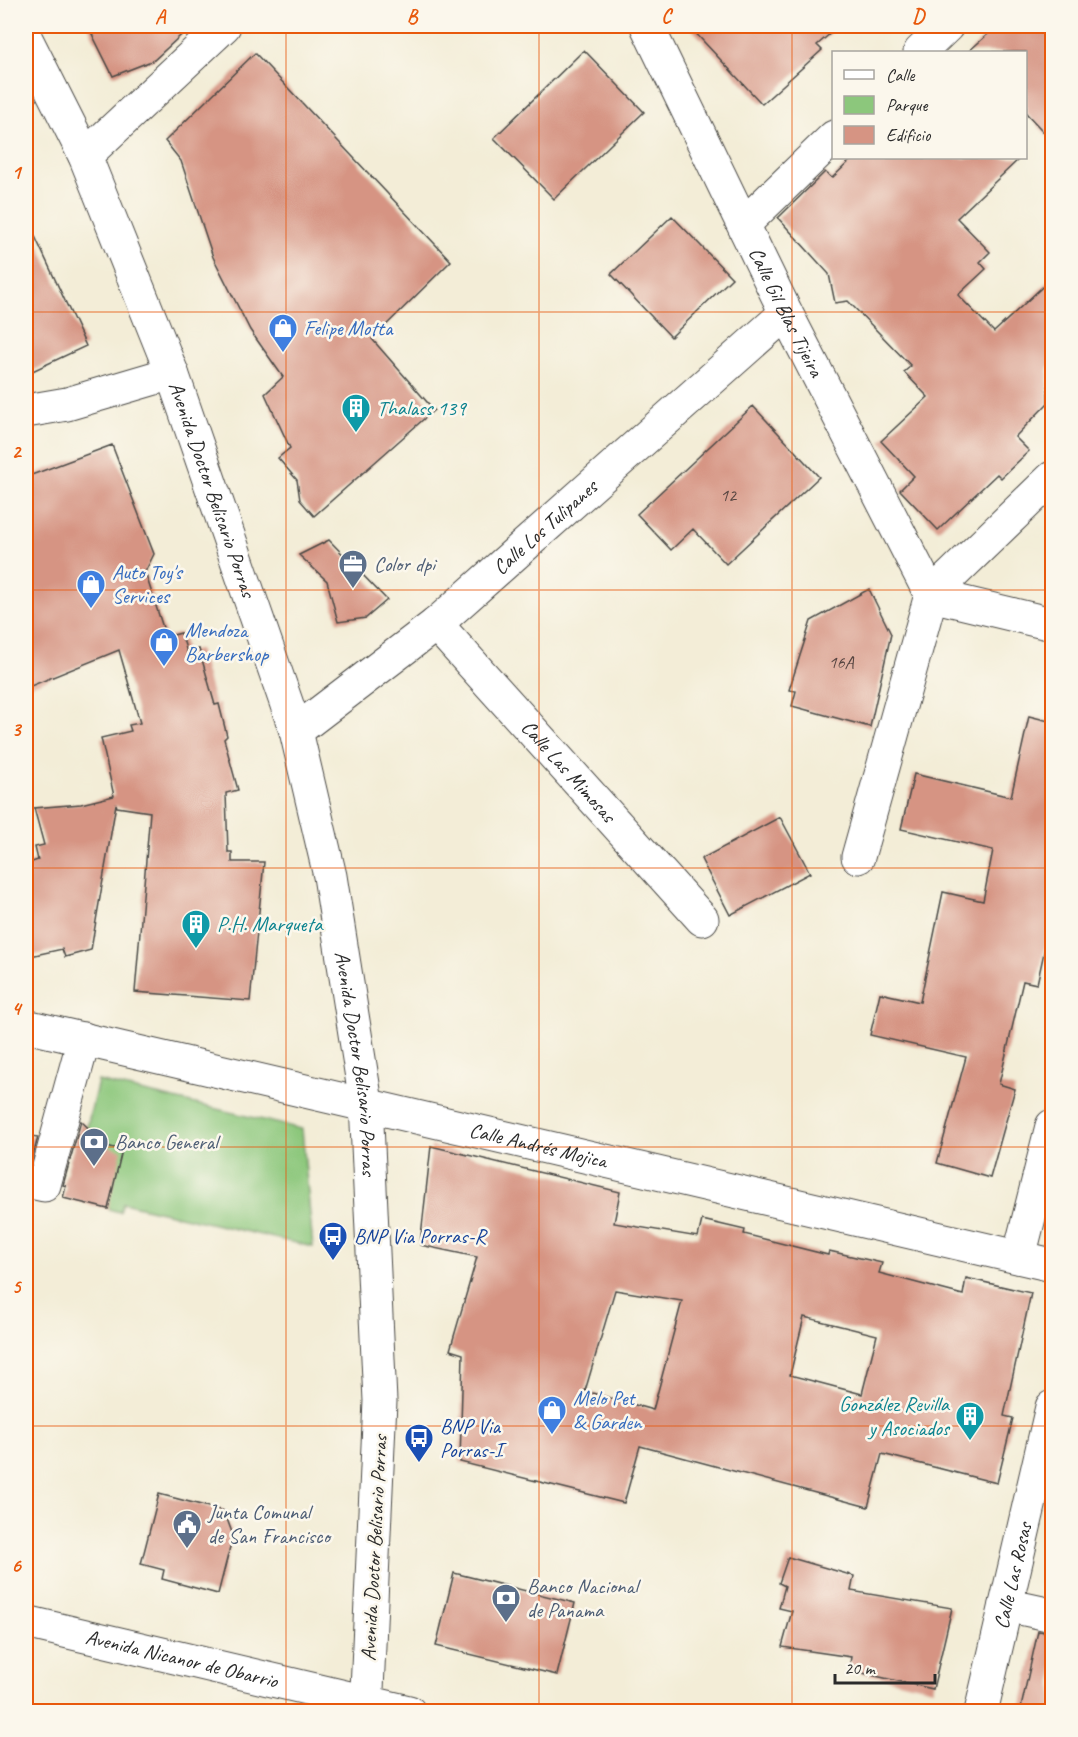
<svg xmlns="http://www.w3.org/2000/svg" width="1078" height="1737" font-family="Caveat,sans-serif">
<style>
.green{fill:#8cc77c;stroke:#5c7954;stroke-width:1.5}
.building{fill:#d69483;fill-rule:evenodd}
.lines{fill:none;stroke-linecap:round;stroke-linejoin:round}
.minor-casing{stroke:#494845;stroke-width:35}
.major-casing{stroke:#494845;stroke-width:35}
.minor{stroke:#fff;stroke-width:33}
.major{stroke:#fff;stroke-width:33}
.grid{fill:none;stroke:#e8590c;stroke-width:1.5;stroke-opacity:0.55}
.labels{text-anchor:middle;dominant-baseline:central;stroke-width:5;stroke-linejoin:round;paint-order:stroke}
.number-label{font-size:18px;fill:#564541}
.street-label{font-size:21px;fill:#2b2b2b;stroke:#fbf7ec}
.shop-label{font-size:21px;fill:#366cbe;stroke:#fbf7ec;text-anchor:start}
.culture-label{font-size:21px;fill:#0d838f;stroke:#fbf7ec;text-anchor:start}
.service-label{font-size:21px;fill:#4e5e75;stroke:#fbf7ec;text-anchor:start}
.transit-label{font-size:21px;fill:#164399;stroke:#fbf7ec;text-anchor:start}
.neatline{fill:none;stroke:#e8590c;stroke-width:2}
.grid-label{font-size:20px;text-anchor:middle;font-weight:bold;fill:#e8590c}
</style>
<rect width="100%" height="100%" fill="#fbf7ec"/>
<filter id="ink" filterUnits="userSpaceOnUse"><feTurbulence type="fractalNoise" baseFrequency=".0167" numOctaves="2"/><feDisplacementMap in="SourceGraphic" scale="12" xChannelSelector="R" yChannelSelector="G"/><feConvolveMatrix kernelMatrix="1 2 1 2 8 2 1 2 1" color-interpolation-filters="sRGB"/></filter>
<filter id="wash" filterUnits="userSpaceOnUse"><feTurbulence type="fractalNoise" baseFrequency=".008" numOctaves="4" result="noise"/><feDisplacementMap in="SourceGraphic" scale="24" xChannelSelector="R" yChannelSelector="G"/><feGaussianBlur stdDeviation="1.35" result="paint"/><feColorMatrix in="noise" values="0 0 0 0 0 0 0 0 0 0 0 0 0 0 0 0 0 1.4 0 .05"/><feComposite in="paint" operator="in"/></filter>
<g filter="url(#wash)">
<rect width="100%" height="100%" fill="#f3edd7"/>
<path class="green" d="M98,1081L302,1129L313,1247L123,1203L120,1212L108,1209L107,1146L87,1127Z"/>
<g id="blocks">
<path class="building" d="M88,26H191L154,60L113,76Z
M689,26H839L817,45L822,50L762,104Z
M997,26H1053V142L1026,113V52H968Z
M584,50L644,112L554,199L494,138Z
M255,53L451,261L372,339L434,410L314,516L300,500L297,480L278,458L290,448L265,394L283,377L250,330L213,257L181,161L165,141Z
M853,158H1020L957,218L990,252L980,262L986,269L958,295L994,332L1053,277V363L1048,367V403L1015,437L1029,451L1001,478L997,474L938,530L900,490L914,476L881,441L928,397L904,372L911,366L848,301L835,303L829,274L778,218L825,172L832,178Z
M672,216L732,278L671,337L611,274Z
M26,217L86,346L26,374Z
M753,406L819,477L726,564L693,529L671,550L637,514Z
M112,445L154,554L145,572L166,637L181,633L187,652L199,649L215,705L219,704L227,736L224,739L238,790L226,793L228,852H232V862H264L250,1001L135,992L150,812L117,807L116,804L91,950L65,957L62,949L26,957V864L38,860L35,847L44,845L34,808L81,804L114,796L101,738L131,731L129,725L140,723L119,650L26,688V477Z
M329,540L387,600L366,618L338,622L327,581L299,555Z
M869,589L891,634L870,727L792,706L796,691L789,690L811,621Z
M1029,716L1053,722V912L1037,984L1023,981L999,1084L1015,1089L990,1178L937,1163L966,1057L870,1035L880,993L920,1002L943,892L983,901L993,850L901,829L914,774L1011,797Z
M780,817L810,873L730,915L701,859Z
M81,1121L107,1146L122,1150L108,1209L63,1198L66,1186L63,1185Z
M26,1135L38,1137L31,1163H26Z
M431,1146L620,1192L614,1223L698,1237L702,1220L745,1230L744,1234L828,1255L829,1251L882,1263L879,1273L963,1295L966,1278L1031,1293L1004,1416L1013,1418L997,1483L882,1454L868,1507L640,1446L624,1503L460,1462L463,1354L450,1350L477,1257L420,1245ZM615,1290L682,1301L653,1410L585,1391ZM804,1317L877,1335L862,1394L790,1375Z
M159,1494L224,1511L233,1535L218,1594L162,1579L164,1570L141,1564Z
M788,1557L854,1576L851,1591L952,1608L933,1689L849,1670L851,1657L782,1647L792,1611L779,1608L785,1586L779,1583Z
M454,1573L575,1603L557,1675L436,1646Z
M1038,1631L1053,1633V1712H1020Z"/>
</g>
</g>
<g filter="url(#ink)">
<use href="#blocks" fill-opacity="0" stroke="#494845" stroke-width="1.5"/>
<g class="lines">
<g class="minor-casing">
<g id="minor">
<path id="s1" d="M647,26L786,313L931,595"/>
<path id="s2" d="M26,39L85,156L172,373L296,731L330,876L366,1103L380,1401L366,1712"/>
<path d="M920,52L947,26"/>
<path d="M85,156L224,26"/>
<path d="M744,224L834,137"/>
<path d="M26,411L67,404L172,373"/>
<path d="M931,595L1052,478"/>
<path d="M931,595L1052,624"/>
<path id="s3" d="M436,624L702,919"/>
<path id="s4" d="M296,731L436,624L786,313"/>
<path d="M858,857L931,595"/>
<path id="s5" d="M26,1026L1052,1265"/>
<path d="M26,1181L44,1185L84,1039"/>
<path d="M1019,1257L1052,1126"/>
<path d="M1006,1605L1052,1615"/>
<path id="s6" d="M981,1712L1052,1407"/>
</g>
</g>
<g class="major-casing">
<g id="major">
<path id="s7" d="M26,1622L409,1712"/>
</g>
</g>
<use href="#minor" class="minor"/>
<use href="#major" class="major"/>
</g>
</g>
<path class="grid" d="M286,26V1712M539,26V1712M792,26V1712M26,312H1052M26,590H1052M26,868H1052M26,1147H1052M26,1426H1052"/>
<defs>
<g id="shop-pin" transform="scale(1.5)"><path d="M0 17L-7.5 6A9.5 9.5 0 1 1 7.5 6Z" fill="#3f7fe0" stroke="#fbf7ec"/><path d="M-5-2.5h2.3a2.7 3.5 0 0 1 5.4 0H5L5.5 6h-11ZM-1.5-2.5h3a1.5 2.3 0 0 0-3 0Z" fill="#fff"/></g>
<g id="building-pin" transform="scale(1.5)"><path d="M0 17L-7.5 6A9.5 9.5 0 1 1 7.5 6Z" fill="#0f9aa8" stroke="#fbf7ec"/><path d="M-4-6H4V6H1V3H-1V6H-4ZM-2.5-4.3h1.7v1.8h-1.7ZM.8-4.3h1.7v1.8H.8ZM-2.5-1h1.7V.8h-1.7ZM.8-1h1.7V.8H.8Z" fill="#fff"/></g>
<g id="office-pin" transform="scale(1.5)"><path d="M0 17L-7.5 6A9.5 9.5 0 1 1 7.5 6Z" fill="#5c6f8a" stroke="#fbf7ec"/><path d="M-6-3h4V-5.5h4V-3h4V5H-6ZM-1-4.5V-3h2v-1.5ZM-6 0V1H6V0Z" fill="#fff"/></g>
<g id="bank-pin" transform="scale(1.5)"><path d="M0 17L-7.5 6A9.5 9.5 0 1 1 7.5 6Z" fill="#5c6f8a" stroke="#fbf7ec"/><path d="M-6-4H6V4H-6ZM0-2.3a2.3 2.3 0 1 0 0 4.6a2.3 2.3 0 1 0 0-4.6Z" fill="#fff"/></g>
<g id="bus-pin" transform="scale(1.5)"><path d="M0 17L-7.5 6A9.5 9.5 0 1 1 7.5 6Z" fill="#1a4fb4" stroke="#fbf7ec"/><path d="M-5-6H5V4H4V6H2V4H-2V6H-4V4H-5ZM-3.5-4V0h7V-4ZM-3.5 1.2v1.5H-2V1.2ZM2 1.2v1.5H3.5V1.2Z" fill="#fff"/></g>
<g id="civic-pin" transform="scale(1.5)"><path d="M0 17L-7.5 6A9.5 9.5 0 1 1 7.5 6Z" fill="#5c6f8a" stroke="#fbf7ec"/><path d="M-.6-6.5H3V-4.5H.6V-3L4-1V1h2V6H-6V1h2V-1L-.6-3ZM-1.2 2.5V6h2.4V2.5Z" fill="#fff"/></g>
</defs>
<g fill-rule="evenodd">
<use href="#shop-pin" x="283" y="328"/>
<use href="#building-pin" x="356" y="408"/>
<use href="#office-pin" x="353" y="564"/>
<use href="#shop-pin" x="91" y="584"/>
<use href="#shop-pin" x="164" y="642"/>
<use href="#building-pin" x="196" y="924"/>
<use href="#bank-pin" x="94" y="1142"/>
<use href="#bus-pin" x="333" y="1236"/>
<use href="#shop-pin" x="552" y="1410"/>
<use href="#building-pin" x="970" y="1416"/>
<use href="#bus-pin" x="419" y="1438"/>
<use href="#civic-pin" x="187" y="1524"/>
<use href="#bank-pin" x="506" y="1598"/>
</g>
<g class="labels">
<g class="number-label">
<text x="728" y="495">12</text>
<text x="841" y="662">16A</text>
</g>
<g class="street-label">
<text stroke="none"><textPath href="#s1" startOffset="318">Calle Gil Blas Tijeira</textPath></text>
<text stroke="none"><textPath href="#s2" startOffset="488">Avenida Doctor Belisario Porras</textPath></text>
<text stroke="none"><textPath href="#s4" startOffset="322">Calle Los Tulipanes</textPath></text>
<text stroke="none"><textPath href="#s3" startOffset="198">Calle Las Mimosas</textPath></text>
<text stroke="none"><textPath href="#s2" startOffset="1082">Avenida Doctor Belisario Porras</textPath></text>
<text stroke="none"><textPath href="#s5" startOffset="526">Calle Andrés Mojica</textPath></text>
<text transform="translate(374 1548) rotate(-87)">Avenida Doctor Belisario Porras</text>
<text stroke="none"><textPath href="#s6" startOffset="140">Calle Las Rosas</textPath></text>
<text stroke="none"><textPath href="#s7" startOffset="160">Avenida Nicanor de Obarrio</textPath></text>
</g>
<g class="shop-label">
<text x="304" y="328">Felipe Motta</text>
<text x="112" y="572">Auto Toy's<tspan x="112" dy="24">Services</tspan></text>
<text x="185" y="630">Mendoza<tspan x="185" dy="24">Barbershop</tspan></text>
<text x="573" y="1398">Melo Pet<tspan x="573" dy="24">&amp; Garden</tspan></text>
</g>
<g class="culture-label">
<text x="377" y="408">Thalass 139</text>
<text x="217" y="924">P.H. Marqueta</text>
<text x="949" y="1404" text-anchor="end">González Revilla<tspan x="949" dy="24">y Asociados</tspan></text>
</g>
<g class="service-label">
<text x="374" y="564">Color dpi</text>
<text x="115" y="1142">Banco General</text>
<text x="208" y="1512">Junta Comunal<tspan x="208" dy="24">de San Francisco</tspan></text>
<text x="527" y="1586">Banco Nacional<tspan x="527" dy="24">de Panama</tspan></text>
</g>
<g class="transit-label">
<text x="354" y="1236">BNP Via Porras-R</text>
<text x="440" y="1426">BNP Via<tspan x="440" dy="24">Porras-I</tspan></text>
</g>
</g>
<rect width="1078" height="1737" fill="none" stroke="#fbf7ec" stroke-width="66"/>
<rect x="832" y="51" width="195" height="108" fill="#fbf7ec" stroke="#a8a59f" stroke-width="1.5"/>
<rect x="844" y="70" width="30" height="9" fill="#ffffff" stroke="#a8a59f" stroke-width="1.5"/>
<text x="886" y="81" font-size="18" fill="#2b2b2b">Calle</text>
<rect x="844" y="96" width="30" height="18" fill="#8cc77c" stroke="#a8a59f" stroke-width="1.5"/>
<text x="886" y="111" font-size="18" fill="#2b2b2b">Parque</text>
<rect x="844" y="126" width="30" height="18" fill="#d69483" stroke="#a8a59f" stroke-width="1.5"/>
<text x="886" y="141" font-size="18" fill="#2b2b2b">Edificio</text>
<path d="M835 1674v9h100v-9" fill="none" stroke="#2b2b2b" stroke-width="3"/>
<text x="844" y="1674" font-size="18" fill="#2b2b2b" stroke="#fbf7ec" stroke-width="4.5" paint-order="stroke">20 m</text>
<rect x="33" y="33" width="1012" height="1671" class="neatline"/>
<g class="grid-label">
<text x="160" y="23">A</text>
<text x="412" y="23">B</text>
<text x="666" y="23">C</text>
<text x="918" y="23">D</text>
<text x="16" y="179">1</text>
<text x="16" y="458">2</text>
<text x="16" y="736">3</text>
<text x="16" y="1015">4</text>
<text x="16" y="1293">5</text>
<text x="16" y="1572">6</text>
</g>
</svg>
